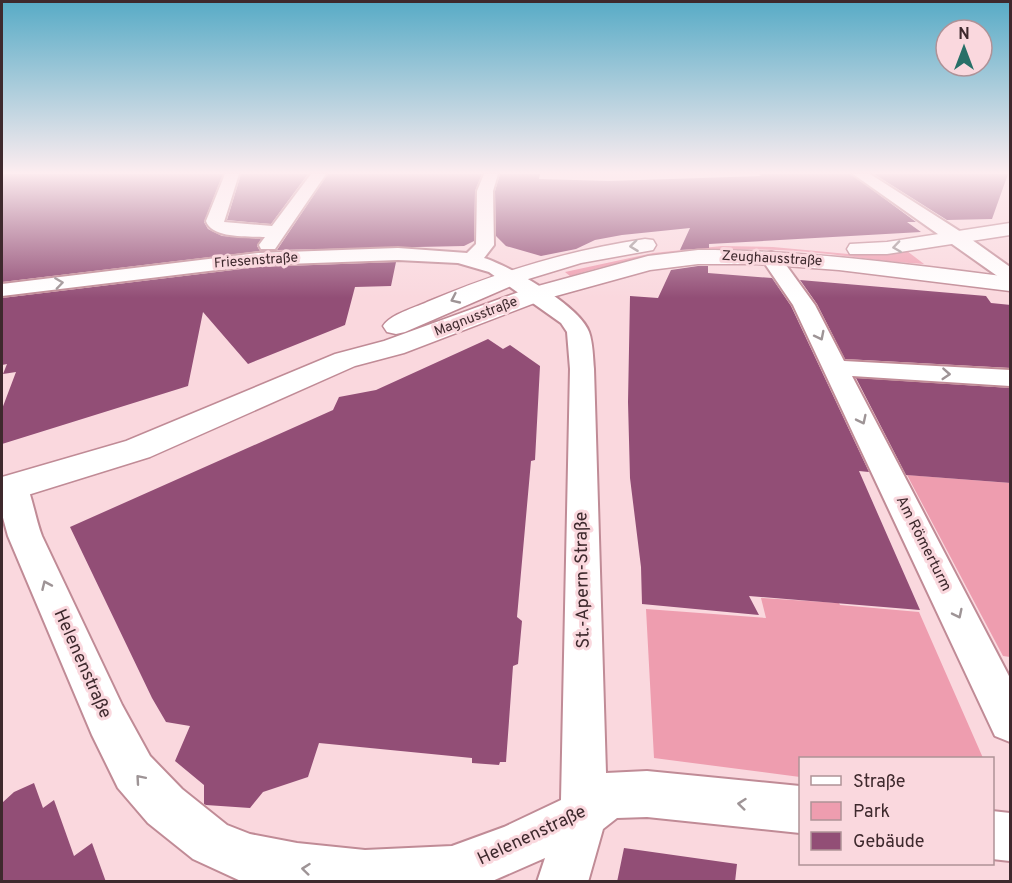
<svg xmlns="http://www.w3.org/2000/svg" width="1012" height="883" font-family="Overpass,sans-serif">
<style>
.green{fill:#ee9daf}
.building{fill:#924e76}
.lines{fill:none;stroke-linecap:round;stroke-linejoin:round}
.minor-casing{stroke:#c08b96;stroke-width:4}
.tertiary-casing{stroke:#c08b96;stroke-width:3}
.minor{fill:#fff;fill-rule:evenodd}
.tertiary{fill:#fff;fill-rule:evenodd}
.oneway{stroke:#9e9496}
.labels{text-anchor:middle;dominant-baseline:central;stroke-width:6;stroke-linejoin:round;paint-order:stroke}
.far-street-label{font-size:14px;fill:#3e292d;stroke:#fad8de}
.street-label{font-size:15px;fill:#3e292d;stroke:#fad8de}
.near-street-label{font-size:18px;fill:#3e292d;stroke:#fad8de}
</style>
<rect width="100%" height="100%" fill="#fad8de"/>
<path class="green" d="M722,246L773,247L859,255L907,251L924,264C882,262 839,254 797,251C719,246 644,253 570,276L565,272L653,253Z
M907,475L1010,483V657L1003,656Z
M761,598L839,603L840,605L919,612L983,758H800V777L654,758L646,609L766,618Z"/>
<path class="building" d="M2,174H223L204,222L208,229L222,236L261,239L257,246L260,251L2,282Z
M241,174H308L271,224L227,220Z
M328,174H482L475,191L474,241L464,246L277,250Z
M500,174H540L539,179L609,181L761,176L759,174H851L916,222H907L921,232L709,244V248L680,250L690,228L622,235L595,240L576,249L541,256L506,246L496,236L495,191Z
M874,174H1008L992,219L947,220Z
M396,262L391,286L355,287L345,325L248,364L203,312L188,386L2,444V409L16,372L3,374L7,364L2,365V298L258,267Z
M698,266H708V273L772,278L791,306L869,472L859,471L920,610L749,596L759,615L642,604L641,567L630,478L628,402L630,296L658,298L671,270Z
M800,280L986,296L991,303L1011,305V368L845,359L817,304Z
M488,339L503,349L510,345L540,366L535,460L531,461L517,617L522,621L518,664L513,666L506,762H500L499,765L472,763V758L319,743L308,777L263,792L250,808L206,805L204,804V785L175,761L190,726L166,722L152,698L70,527L333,410L339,397L376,390Z
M856,378L1011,388V483L906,475Z
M34,783L43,808L54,800L74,856L92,843L106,882H2V803L14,792Z
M624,848L737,864L735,882H617Z"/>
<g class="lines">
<g class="minor-casing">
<path id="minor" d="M225,174H239L224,222L272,226L311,174H326L275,249H261L259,245L265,237C249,236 212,239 206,221Z
M484,174H498L493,191L494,245L484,258C510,266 580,306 589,332C593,343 593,358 594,369L606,773L647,771L800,786V833L647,817L617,818L603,829L588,882H537L545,858L490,882H243L193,859L148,823L118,788L92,735L8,536L2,514V479L13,475L24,479C32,494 35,518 42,536L122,705L150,756L182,789L227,825L250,834L297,843L365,850L452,846L504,827L561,800L570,369L567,332L561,323L489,272L458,263L398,260L258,265L2,296V284L258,253L398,248L467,253L476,244L477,191Z
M853,174H870L961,232L1010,267V282L1003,280Z
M771,252L778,254L815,305L844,361L1010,370V386L852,376L1010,678V742L995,736L793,305L761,258L764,254Z
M992,811L1010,813V861L992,859Z"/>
</g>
<g class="tertiary-casing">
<path id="tertiary" d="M1010,223V235L887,254H850L847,249L850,244L887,242Z
M645,239L653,240L656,245L653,250L581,263L525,280L405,332L396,334L387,332L383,326C391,314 414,308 427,302C498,272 569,250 645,239Z
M698,250C803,250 906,264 1010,277V291L839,270L757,264H698L650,270L545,299L404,353L355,366L150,457L2,503V477L126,441L335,354L384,341L527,289L648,256Z"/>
</g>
<use href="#minor" class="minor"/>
<use href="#tertiary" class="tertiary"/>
</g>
<defs><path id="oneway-chevron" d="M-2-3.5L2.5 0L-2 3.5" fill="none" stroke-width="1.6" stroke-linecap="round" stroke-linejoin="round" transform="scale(1.5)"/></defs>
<g class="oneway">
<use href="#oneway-chevron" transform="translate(634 246) rotate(173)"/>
<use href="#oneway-chevron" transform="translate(897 247) rotate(172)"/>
<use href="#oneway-chevron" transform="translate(59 283) rotate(-8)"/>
<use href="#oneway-chevron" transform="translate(455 299) rotate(155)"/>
<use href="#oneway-chevron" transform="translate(820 336) rotate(63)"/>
<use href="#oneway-chevron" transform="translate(946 374) rotate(4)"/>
<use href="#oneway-chevron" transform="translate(862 420) rotate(64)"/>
<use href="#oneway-chevron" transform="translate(46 585) rotate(-114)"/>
<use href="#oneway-chevron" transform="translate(958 614) rotate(64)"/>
<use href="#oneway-chevron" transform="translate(140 779) rotate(-131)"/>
<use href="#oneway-chevron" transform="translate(742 804) rotate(-174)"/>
<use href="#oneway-chevron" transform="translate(306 869) rotate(-174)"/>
</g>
<linearGradient id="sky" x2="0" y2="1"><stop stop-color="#57abc6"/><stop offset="0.58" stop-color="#fdedf0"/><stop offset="1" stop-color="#fdedf0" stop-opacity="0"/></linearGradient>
<rect width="1012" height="298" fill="url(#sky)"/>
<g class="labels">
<g class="far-street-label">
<text transform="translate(772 259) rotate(3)">Zeughausstraße</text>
<text transform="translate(256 261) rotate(-4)">Friesenstraße</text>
<text transform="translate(476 317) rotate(-21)">Magnusstraße</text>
</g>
<g class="street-label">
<text transform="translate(923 544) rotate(63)">Am Römerturm</text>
</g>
<g class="near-street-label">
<text transform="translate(583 580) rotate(-91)">St.-Apern-Straße</text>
<text transform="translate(82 664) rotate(66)">Helenenstraße</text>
<text transform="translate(532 836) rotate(-25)">Helenenstraße</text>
</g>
</g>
<rect width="1012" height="883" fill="none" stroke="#3e292d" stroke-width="6"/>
<rect x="799" y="757" width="195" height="108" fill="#fad8de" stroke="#af9297" stroke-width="1.5"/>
<rect x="811" y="776" width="30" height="9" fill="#ffffff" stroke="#af9297" stroke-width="1.5"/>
<text x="853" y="787" font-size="18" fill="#3e292d">Straße</text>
<rect x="811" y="802" width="30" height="18" fill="#ee9daf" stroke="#af9297" stroke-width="1.5"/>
<text x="853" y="817" font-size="18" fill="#3e292d">Park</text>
<rect x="811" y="832" width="30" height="18" fill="#924e76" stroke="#af9297" stroke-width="1.5"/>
<text x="853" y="847" font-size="18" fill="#3e292d">Gebäude</text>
<g transform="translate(964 48)"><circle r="28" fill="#fad8de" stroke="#af9297" stroke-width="1.5"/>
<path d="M0-4.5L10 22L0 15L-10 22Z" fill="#287068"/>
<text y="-9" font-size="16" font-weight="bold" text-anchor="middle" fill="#3e292d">N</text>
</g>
</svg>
